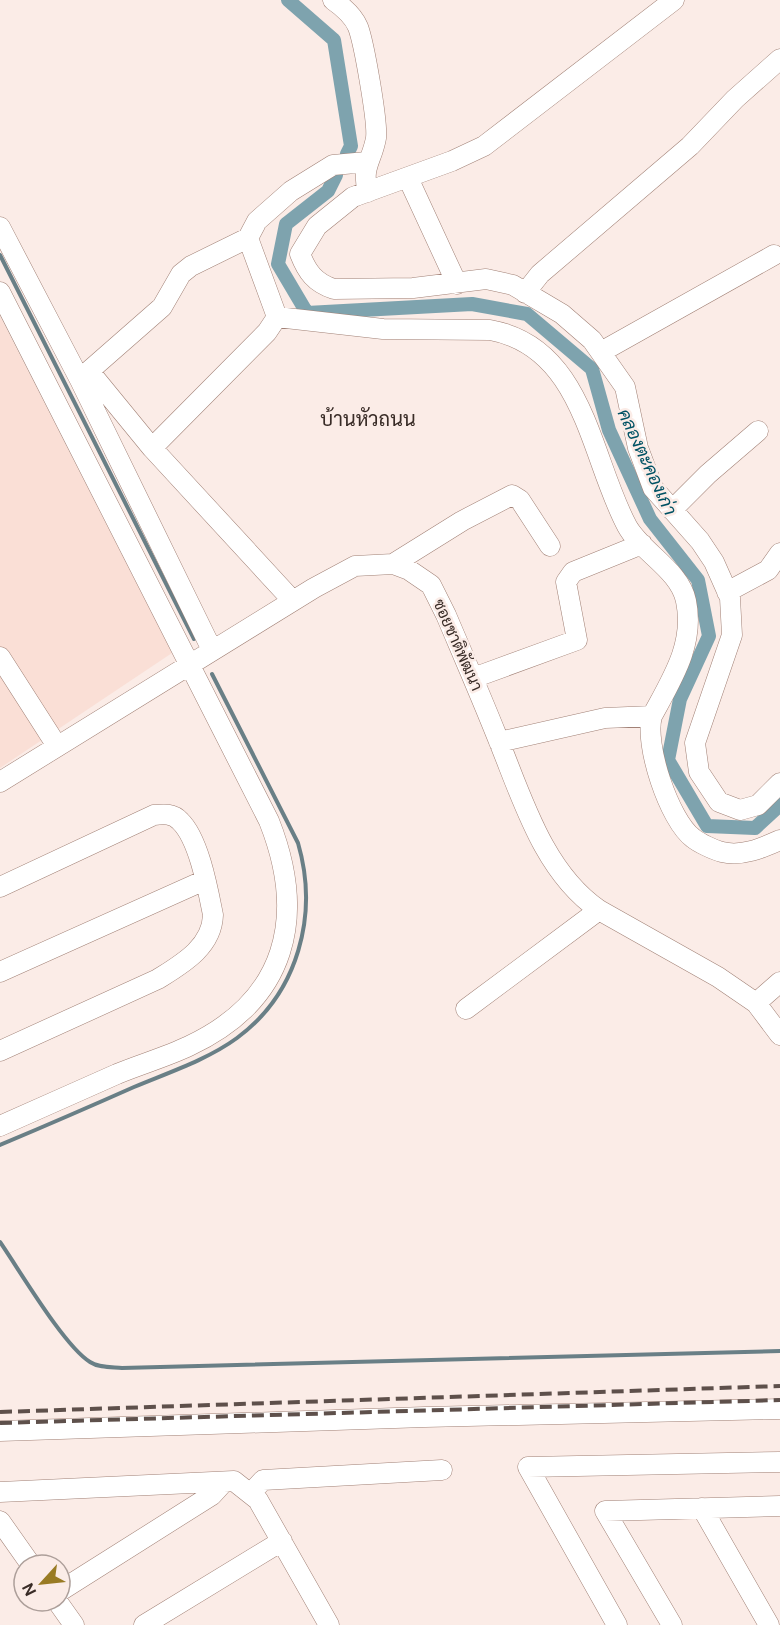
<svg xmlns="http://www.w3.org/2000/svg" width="780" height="1625" font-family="'DM Sans',Sarabun,sans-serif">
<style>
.built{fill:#fadfd6}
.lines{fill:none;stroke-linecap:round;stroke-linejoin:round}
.stream{stroke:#697f86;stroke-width:4}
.canal{stroke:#7ea3ae;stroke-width:14}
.minor-casing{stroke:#a18176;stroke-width:21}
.minor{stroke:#fff;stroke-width:20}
.rail{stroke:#5e504b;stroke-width:4;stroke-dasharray:12 6;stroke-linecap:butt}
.labels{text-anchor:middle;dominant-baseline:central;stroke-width:5;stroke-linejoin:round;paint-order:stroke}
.street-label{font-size:16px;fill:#392c27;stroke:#fbece7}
.water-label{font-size:18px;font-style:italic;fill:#005264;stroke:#fbece7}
.quarter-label{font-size:20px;fill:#392c27;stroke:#fbece7}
</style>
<rect width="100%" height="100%" fill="#fbece7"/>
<path class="built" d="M0,316L172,653L0,768Z"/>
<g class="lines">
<path class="stream" d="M0,255L194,639
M0,1145C45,1126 89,1107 134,1087C167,1073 207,1060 237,1038C298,993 319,915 298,843L212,674
M0,1242C20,1271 64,1346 90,1362C99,1368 112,1367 122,1368L780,1351"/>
<path class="canal" d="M288,0L334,40L351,146L347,154
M336,175L328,191L286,224L278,264L307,313L472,304L527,314L592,369L609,430L650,519L698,580L709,636L680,699L668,760L707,826L755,828L780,805"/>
<g class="minor-casing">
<path id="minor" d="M333,0C343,7 353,15 358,27C364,43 378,122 376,138C372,161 361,167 368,192
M674,0L484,146L452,161L353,197L317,226L300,254C307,272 315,283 334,289L413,288L486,279L513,285L562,314L592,340L625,387L638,448L653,488L700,541L714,562L730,598L732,635L695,743L699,772L719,802L740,810L758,805L780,783
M408,178L457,284
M0,227L80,380L212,650
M0,292L269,821C307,917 287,1000 189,1046C166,1057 141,1064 117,1074C78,1091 39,1109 0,1126
M525,293L540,274L690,146L735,99L780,59
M277,317L383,329L490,330C584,347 590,457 627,526C641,552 680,570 686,601C695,644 672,679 652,716L605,718L499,742
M601,352L774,255
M89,371L162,307L181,274L191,266L248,238
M80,380L89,371L152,448L293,601
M152,448L267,332L277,317L248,238L257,221L291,191L333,165L367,162
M672,510L708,474L758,431
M393,564L462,521L512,495L520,500L550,546
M727,592L768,570L780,553
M0,657L57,746
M473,678L577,640L566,582L573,572L642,544
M652,716C644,744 669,820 693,838C699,843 714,850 722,852C742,857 762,848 780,840
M0,782L314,588L355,566L393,564L409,570L431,585L446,615C463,655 480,694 496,734C521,794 542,871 599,910L718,977L756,1003L780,1035
M0,887L154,815C163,814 173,813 180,821C199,839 208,890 213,915C212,947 182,964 158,979L0,1051
M0,972L205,880
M756,1003L780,982
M466,1009L599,910
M0,1431L425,1417L780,1409
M0,1492L234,1481L258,1500L329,1625
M251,1493L263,1480L442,1470
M702,1508L769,1625
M0,1521L31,1565
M60,1591L212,1495L223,1483
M57,1601L74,1625
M144,1625L282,1541
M617,1625L528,1467L780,1462
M672,1625L605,1511L780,1506"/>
</g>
<use href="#minor" class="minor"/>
<path class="rail" d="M0,1412L780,1386
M0,1423L780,1400"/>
</g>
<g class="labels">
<g class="street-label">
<text transform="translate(458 645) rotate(66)">ซอยชาติพัฒนา</text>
</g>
<g class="water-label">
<text transform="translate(647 462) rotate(65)">คลองตะคองเก่า</text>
</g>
<g class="quarter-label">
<text x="368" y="419">บ้านหัวถนน</text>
</g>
</g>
<g transform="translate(42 1583) rotate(243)"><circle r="28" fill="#fbece7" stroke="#ad9f9a" stroke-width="1.5"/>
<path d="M0-4.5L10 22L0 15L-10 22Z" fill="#997b24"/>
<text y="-9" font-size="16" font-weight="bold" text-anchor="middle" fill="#392c27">N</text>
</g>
</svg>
